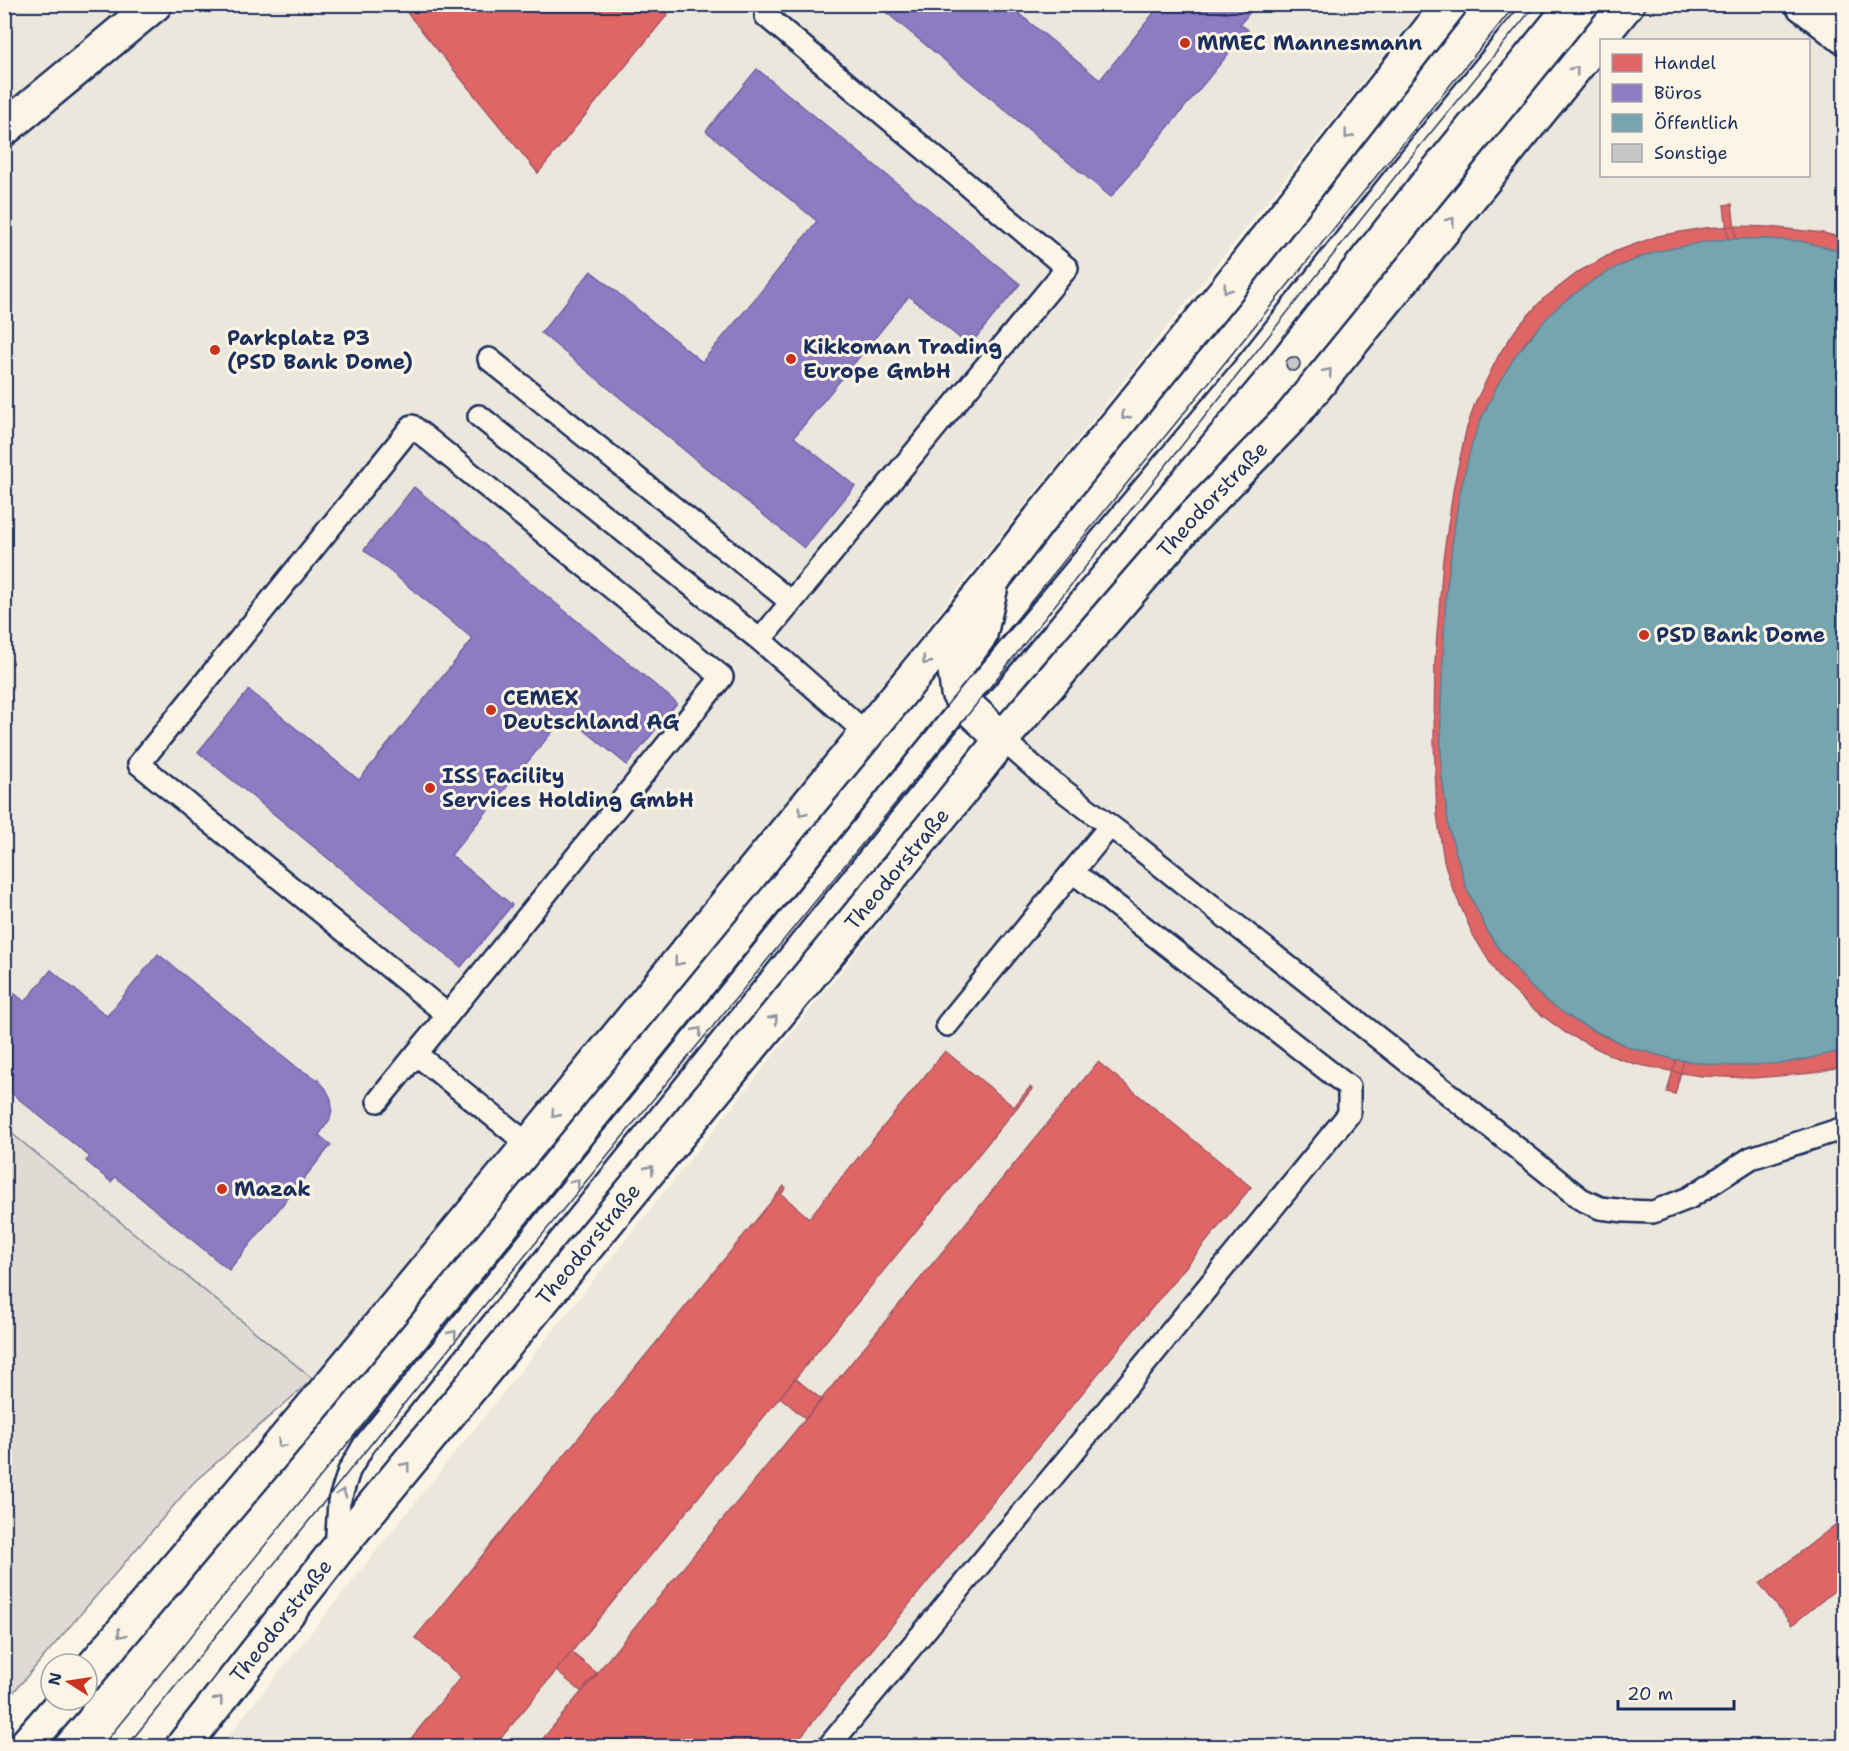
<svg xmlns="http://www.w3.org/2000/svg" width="1849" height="1751" font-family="'Shantell Sans',sans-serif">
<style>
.built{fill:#ece7dc;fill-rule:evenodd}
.green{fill:#dfdbd4;stroke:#7d8599;stroke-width:1.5}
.shops{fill:#e06666;stroke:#a55664;stroke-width:1.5}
.offices{fill:#8e7cc3;stroke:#6c65a5;stroke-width:1.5}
.public{fill:#76a5af;stroke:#5b8297;stroke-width:1.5}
.building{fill:#c8c7c6;stroke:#1b2f5e;stroke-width:1.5}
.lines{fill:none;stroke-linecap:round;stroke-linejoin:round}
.service-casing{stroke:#1b2f5e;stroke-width:26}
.minor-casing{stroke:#1b2f5e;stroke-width:38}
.secondary-casing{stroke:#1b2f5e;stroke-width:38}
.service{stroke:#fcf5e5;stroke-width:21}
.minor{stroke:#fcf5e5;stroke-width:33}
.secondary{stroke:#fcf5e5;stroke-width:33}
.tram{stroke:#1b2f5e;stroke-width:1.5}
.oneway{stroke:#8c92a2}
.poi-dot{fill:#c8321e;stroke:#fcf5e5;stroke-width:2}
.labels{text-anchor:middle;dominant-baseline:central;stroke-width:6;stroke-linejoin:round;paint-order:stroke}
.poi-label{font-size:21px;font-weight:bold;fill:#1b2f5e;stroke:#fcf5e5;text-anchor:start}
.street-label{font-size:21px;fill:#1b2f5e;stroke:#fcf5e5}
</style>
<rect width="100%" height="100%" fill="#fcf5e5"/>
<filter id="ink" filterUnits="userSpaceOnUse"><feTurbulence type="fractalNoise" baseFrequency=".0167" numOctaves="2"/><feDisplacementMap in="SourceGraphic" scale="12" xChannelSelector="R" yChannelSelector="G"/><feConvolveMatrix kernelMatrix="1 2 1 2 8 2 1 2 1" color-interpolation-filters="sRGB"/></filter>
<g filter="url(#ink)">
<path class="built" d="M4,5H1424L842,734L313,1379L5,1128Z
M1630,5H1844V1746H220L1007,764ZM1602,40H1808V176H1602Z"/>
<path class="green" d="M5,1128L313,1379L194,1482L5,1702Z"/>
<path class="shops" d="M400,4H648L668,14L538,173Z
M648,4H673L666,13Z
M1732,204L1736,239H1728L1724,205Z
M1735,226L1768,227L1823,233L1844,238V252L1799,241L1764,239H1728L1675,248L1637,258L1594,280L1561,304L1528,339L1516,355L1497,386L1480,422L1472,444L1459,497L1453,539L1446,595L1441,706V745L1442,775L1449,829L1467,889L1488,932L1500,950L1532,988L1548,1002L1579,1023L1595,1032L1629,1047L1673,1059L1717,1065H1753L1798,1061L1844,1050V1066L1813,1073L1753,1078L1702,1076L1681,1073L1635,1064L1612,1056L1566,1033L1531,1007L1499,977L1473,935L1451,884L1444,861L1437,814L1434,741L1435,661L1443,559L1454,485L1466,431L1475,403L1500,353L1517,328L1542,300L1580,271L1597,262L1614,252L1658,236L1704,228Z
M945,1051L1014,1107L1030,1087L1032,1089L556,1671L495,1745L497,1746H405L461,1677L415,1638L784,1186L786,1188L781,1194L809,1218Z
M1676,1059L1684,1060L1675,1094L1667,1092Z
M1098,1062L1251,1187L793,1746H604L598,1742L595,1746H537Z
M795,1378L822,1400L806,1419L780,1397Z
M1844,1518V1583L1792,1625L1760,1584Z
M571,1652L598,1674L582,1692L556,1671Z"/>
<path class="offices" d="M876,4H1007L1100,80L1161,4H1257L1240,24L1248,30L1111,197Z
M757,69L1020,284L969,346L909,296L794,437L855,486L804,548L541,333L591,271L702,362L759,294L817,221L706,131Z
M414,487L677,703L627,765L566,715L451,855L512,905L461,967L198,752L249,690L359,780L473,639L364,550Z
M158,954L299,1069L317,1079L326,1089L331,1099L332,1109L330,1119L319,1135L331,1145L229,1270L115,1177L111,1182L86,1161L90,1157L4,1087V985L25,1002L51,970L107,1016Z"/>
<path class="public" d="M1728,239H1764L1799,241L1844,252V1050L1815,1057L1785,1063L1736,1066L1717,1065L1673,1059L1629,1047L1579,1023L1548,1002L1532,988L1500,950L1488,932L1467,889L1449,829L1442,775L1441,745V706L1446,595L1453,539L1459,497L1472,444L1480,422L1497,386L1516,355L1546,319L1561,304L1594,280L1617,267L1655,252L1699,243Z"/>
<path class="building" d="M1286 364a7 7 0 1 1 14 0a7 7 0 1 1-14 0Z"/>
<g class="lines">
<g class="service-casing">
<path id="service" d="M489,359L791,602
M479,416L760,640L866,733
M760,640L1067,268L766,16
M1002,739L1044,776L1130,841L1581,1199L1600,1208L1625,1211L1653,1212L1689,1198L1751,1158L1844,1128
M947,1025L1110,826
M416,1054L529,1145
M378,1101L722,677L412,426L139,764L448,1015
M336,1550L339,1502L349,1471L364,1445L964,703L1248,363L1402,168L1536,4
M829,1746L1064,1463L1349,1114V1087L1073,872"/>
</g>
<g class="minor-casing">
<path id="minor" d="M1802,4L1844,37
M4,129L155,4"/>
</g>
<g class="secondary-casing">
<g id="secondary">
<path d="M991,586L980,635L955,670L958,693L964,703L1002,739"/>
<path d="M87,1674L319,1399L529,1145L700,936L992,581L1040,519L1227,289L1450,4"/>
<path d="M25,1746L65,1700"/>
<path id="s1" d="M183,1746L336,1551L949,806L1002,739L1192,519L1291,417L1627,4"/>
</g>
</g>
<use href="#service" class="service"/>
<use href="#minor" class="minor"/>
<use href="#secondary" class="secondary"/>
<path class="tram" d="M102,1746L1516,4
M127,1746L349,1471L971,711L1402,168L1536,4"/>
</g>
<defs><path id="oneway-chevron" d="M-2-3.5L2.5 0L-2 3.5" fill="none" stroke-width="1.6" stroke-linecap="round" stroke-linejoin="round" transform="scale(1.5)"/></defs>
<g class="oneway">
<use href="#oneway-chevron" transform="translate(1575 70) rotate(-51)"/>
<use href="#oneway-chevron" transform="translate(1348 135) rotate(128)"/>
<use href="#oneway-chevron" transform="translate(1451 221) rotate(-51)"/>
<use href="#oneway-chevron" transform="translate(1227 289) rotate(128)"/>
<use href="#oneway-chevron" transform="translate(1328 372) rotate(-51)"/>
<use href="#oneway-chevron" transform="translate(1125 416) rotate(130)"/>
<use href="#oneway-chevron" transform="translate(926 661) rotate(129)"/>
<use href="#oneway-chevron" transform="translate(802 812) rotate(129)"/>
<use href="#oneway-chevron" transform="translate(678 962) rotate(129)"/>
<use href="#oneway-chevron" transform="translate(774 1019) rotate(-51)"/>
<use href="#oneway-chevron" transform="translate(698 1031) rotate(-51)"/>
<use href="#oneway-chevron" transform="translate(555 1114) rotate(129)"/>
<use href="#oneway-chevron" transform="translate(650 1169) rotate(-51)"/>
<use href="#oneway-chevron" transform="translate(576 1183) rotate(-51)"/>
<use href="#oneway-chevron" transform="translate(453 1334) rotate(-51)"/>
<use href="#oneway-chevron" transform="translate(281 1444) rotate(130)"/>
<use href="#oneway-chevron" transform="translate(406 1466) rotate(-51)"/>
<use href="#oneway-chevron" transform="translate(342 1493) rotate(-72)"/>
<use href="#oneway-chevron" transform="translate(121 1634) rotate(130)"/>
<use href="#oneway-chevron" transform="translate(219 1700) rotate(-52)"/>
</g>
</g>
<g class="poi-dot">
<circle cx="1185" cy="43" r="6"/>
<circle cx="215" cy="350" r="6"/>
<circle cx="791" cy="359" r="6"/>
<circle cx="1644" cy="635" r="6"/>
<circle cx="491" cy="710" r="6"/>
<circle cx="430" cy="788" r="6"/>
<circle cx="222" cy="1189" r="6"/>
</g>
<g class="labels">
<g class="poi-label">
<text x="1197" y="43">MMEC Mannesmann</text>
<text x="227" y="338">Parkplatz P3<tspan x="227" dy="24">(PSD Bank Dome)</tspan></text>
<text x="803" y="347">Kikkoman Trading<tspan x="803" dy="24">Europe GmbH</tspan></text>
<text x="1656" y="635">PSD Bank Dome</text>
<text x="503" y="698">CEMEX<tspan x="503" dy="24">Deutschland AG</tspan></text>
<text x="442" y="776">ISS Facility<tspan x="442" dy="24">Services Holding GmbH</tspan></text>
<text x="234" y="1189">Mazak</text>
</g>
<g class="street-label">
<text stroke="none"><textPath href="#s1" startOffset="1617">Theodorstraße</textPath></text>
<text stroke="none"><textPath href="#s1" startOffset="1131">Theodorstraße</textPath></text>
<text stroke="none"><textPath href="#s1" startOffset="645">Theodorstraße</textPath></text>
<text stroke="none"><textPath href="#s1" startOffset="159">Theodorstraße</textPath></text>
</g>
</g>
<rect width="1849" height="1751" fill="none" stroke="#fcf5e5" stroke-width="24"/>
<rect x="12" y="12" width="1825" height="1727" fill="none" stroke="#1b2f5e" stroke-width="2" filter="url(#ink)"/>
<rect x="1600" y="39" width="210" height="138" fill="#fcf5e5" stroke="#a2a6af" stroke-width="1.5"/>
<rect x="1612" y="54" width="30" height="18" fill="#e06666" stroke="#a2a6af" stroke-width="1.5"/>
<text x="1654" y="69" font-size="18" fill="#1b2f5e">Handel</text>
<rect x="1612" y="84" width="30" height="18" fill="#8e7cc3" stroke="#a2a6af" stroke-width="1.5"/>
<text x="1654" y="99" font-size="18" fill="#1b2f5e">Büros</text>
<rect x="1612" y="114" width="30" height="18" fill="#76a5af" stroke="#a2a6af" stroke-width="1.5"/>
<text x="1654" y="129" font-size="18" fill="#1b2f5e">Öffentlich</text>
<rect x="1612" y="144" width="30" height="18" fill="#c8c7c6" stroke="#a2a6af" stroke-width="1.5"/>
<text x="1654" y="159" font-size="18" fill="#1b2f5e">Sonstige</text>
<g transform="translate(69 1682) rotate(282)"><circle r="28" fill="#fcf5e5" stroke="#a2a6af" stroke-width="1.5"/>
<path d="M0-4.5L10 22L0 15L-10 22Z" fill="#c8321e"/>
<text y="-9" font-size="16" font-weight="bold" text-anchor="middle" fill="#1b2f5e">N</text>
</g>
<path d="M1618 1700v9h116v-9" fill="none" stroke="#1b2f5e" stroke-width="3"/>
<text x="1627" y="1700" font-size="18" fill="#1b2f5e" stroke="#fcf5e5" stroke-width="4.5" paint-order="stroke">20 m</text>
</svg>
